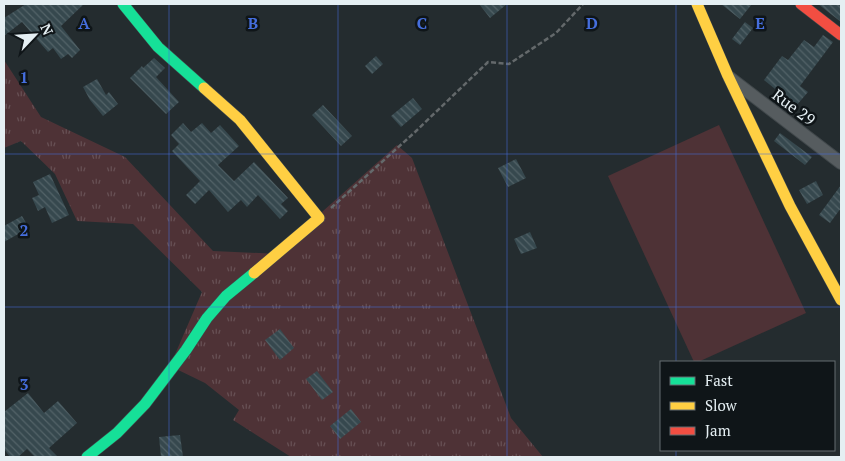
<svg xmlns="http://www.w3.org/2000/svg" width="845" height="461" font-family="'PT Serif',serif">
<style>
.grass{fill:url(#grass-tufts)}
.garden{fill:#4e3236}
.building{fill:url(#building-back-hatch)}
.lines{fill:none;stroke-linecap:round;stroke-linejoin:round}
.street-casing{stroke:#41484b;stroke-width:14}
.fast-casing{stroke:#41484b;stroke-width:12}
.slow-casing{stroke:#41484b;stroke-width:12}
.jam-casing{stroke:#41484b;stroke-width:12}
.path{stroke:#64696b;stroke-width:2.5;stroke-dasharray:5 2.5;stroke-linecap:butt}
.street{stroke:#565c5f;stroke-width:12}
.fast{stroke:#16e098;stroke-width:11}
.slow{stroke:#ffcf43;stroke-width:11}
.jam{stroke:#f24e42;stroke-width:11}
.grid{fill:none;stroke:#456edd;stroke-width:1;stroke-opacity:0.55}
.labels{text-anchor:middle;dominant-baseline:central;stroke-width:5;stroke-linejoin:round;paint-order:stroke}
.street-label{font-size:16px;fill:#e5eff3;stroke:#0f1518}
.grid-label{font-size:16px;text-anchor:middle;font-weight:bold;fill:#456edd;stroke:#0f1518;stroke-width:5;stroke-linejoin:round;paint-order:stroke}
</style>
<defs>
<pattern id="grass-tufts" width="24" height="20" patternUnits="userSpaceOnUse" patternTransform="scale(1.25)"><rect width="24" height="20" fill="#4e3236"/><path d="M3 7l-1-3M5 7V3M7 7l1-3M15 17l-1-3M17 17v-4M19 17l1-3" fill="none" stroke="#675054"/></pattern>
<pattern id="building-back-hatch" width="6" height="6" patternUnits="userSpaceOnUse" patternTransform="scale(1.25)"><rect width="6" height="6" fill="#36484e"/><path d="M-1 5l2 2M0 0l6 6M5-1l2 2" fill="none" stroke="#536368"/></pattern>
</defs>
<rect width="100%" height="100%" fill="#242c2f"/>
<path class="grass" d="M4,60L41,117L125,157L213,251L279,254L313,220L397,145L412,158L511,418L543,457H291L233,420L239,410L205,383L170,366L202,292L133,224L77,221L55,174L21,141L4,148Z"/>
<path class="garden" d="M719,125L806,313L698,362H694L608,176Z"/>
<path class="building" d="M26,4H84L61,26L80,50L72,58L68,54L61,59L53,48L48,52L22,22L4,36V18Z
M479,4H507L490,18Z
M721,4H752L740,19Z
M818,4H841V22Z
M745,22L753,28L740,45L732,39Z
M823,35L833,42L800,86L808,92L796,106L764,80L782,56L788,60L804,40L814,47Z
M376,56L383,64L372,74L365,66Z
M154,58L165,68L156,77L179,102L166,114L130,78L142,66L143,68Z
M97,79L106,95L109,92L118,104L103,116L90,100L83,87Z
M413,98L422,109L401,127L391,116Z
M323,105L352,136L341,146L312,115Z
M183,123L191,132L202,123L211,133L220,125L239,146L218,165L234,181L254,162L288,198L281,204L288,211L280,219L258,195L247,207L241,200L228,212L209,190L195,204L186,195L200,181L172,151L179,144L171,135Z
M780,133L812,157L805,165L774,141Z
M516,159L526,178L508,187L498,168Z
M50,174L69,215L52,223L45,207L38,211L32,198L39,195L33,182Z
M816,181L823,195L807,204L799,190Z
M841,185V208L830,223L819,215Z
M22,216L29,228L4,242V226Z
M530,232L537,248L521,254L514,239Z
M280,329L294,348L280,360L265,340Z
M317,371L333,392L322,400L306,379Z
M28,393L44,413L58,401L77,423L49,448L58,457H35L27,449L18,457H10L4,449V412Z
M351,409L361,422L340,439L330,426Z
M180,435L183,457H161L159,437Z"/>
<g class="lines">
<g class="street-casing">
<path id="street" d="M730,78L841,163"/>
</g>
<g class="fast-casing">
<path id="fast" d="M123,4L158,47L204,88
M87,457L117,433L145,404L186,350L207,318L226,296L254,273"/>
</g>
<g class="slow-casing">
<path id="slow" d="M697,4L728,76L790,206L841,300
M204,88L240,120L319,218L254,273"/>
</g>
<g class="jam-casing">
<path id="jam" d="M801,4L841,35"/>
</g>
<path class="path" d="M331,208L415,132L488,62L509,64L556,33L583,4"/>
<use href="#street" class="street"/>
<use href="#fast" class="fast"/>
<use href="#slow" class="slow"/>
<use href="#jam" class="jam"/>
</g>
<path class="grid" d="M169,4V457M338,4V457M507,4V457M676,4V362M4,154H841M4,307H841M676,450V457"/>
<g class="labels">
<g class="street-label">
<text transform="translate(794 107) rotate(37)">Rue 29</text>
</g>
</g>
<g class="grid-label">
<text x="84" y="29">A</text>
<text x="253" y="29">B</text>
<text x="422" y="29">C</text>
<text x="592" y="29">D</text>
<text x="760" y="29">E</text>
<text x="24" y="83">1</text>
<text x="24" y="236">2</text>
<text x="24" y="390">3</text>
</g>
<rect width="845" height="461" fill="none" stroke="#e5eff3" stroke-width="10"/>
<rect x="660" y="361" width="175" height="90" fill="#0f1518" stroke="#656c70"/>
<rect x="670" y="377" width="25" height="8" fill="#16e098" stroke="#656c70"/>
<text x="705" y="386" font-size="15" fill="#e5eff3">Fast</text>
<rect x="670" y="402" width="25" height="8" fill="#ffcf43" stroke="#656c70"/>
<text x="705" y="411" font-size="15" fill="#e5eff3">Slow</text>
<rect x="670" y="427" width="25" height="8" fill="#f24e42" stroke="#656c70"/>
<text x="705" y="436" font-size="15" fill="#e5eff3">Jam</text>
<g transform="translate(35 35) rotate(65)" stroke="#0f1518" stroke-width="4" paint-order="stroke">
<path d="M0-4L9 19L0 12L-9 19Z" fill="#e5eff3"/>
<text y="-8" font-size="14" font-weight="bold" text-anchor="middle" fill="#e5eff3">N</text>
</g>
</svg>
